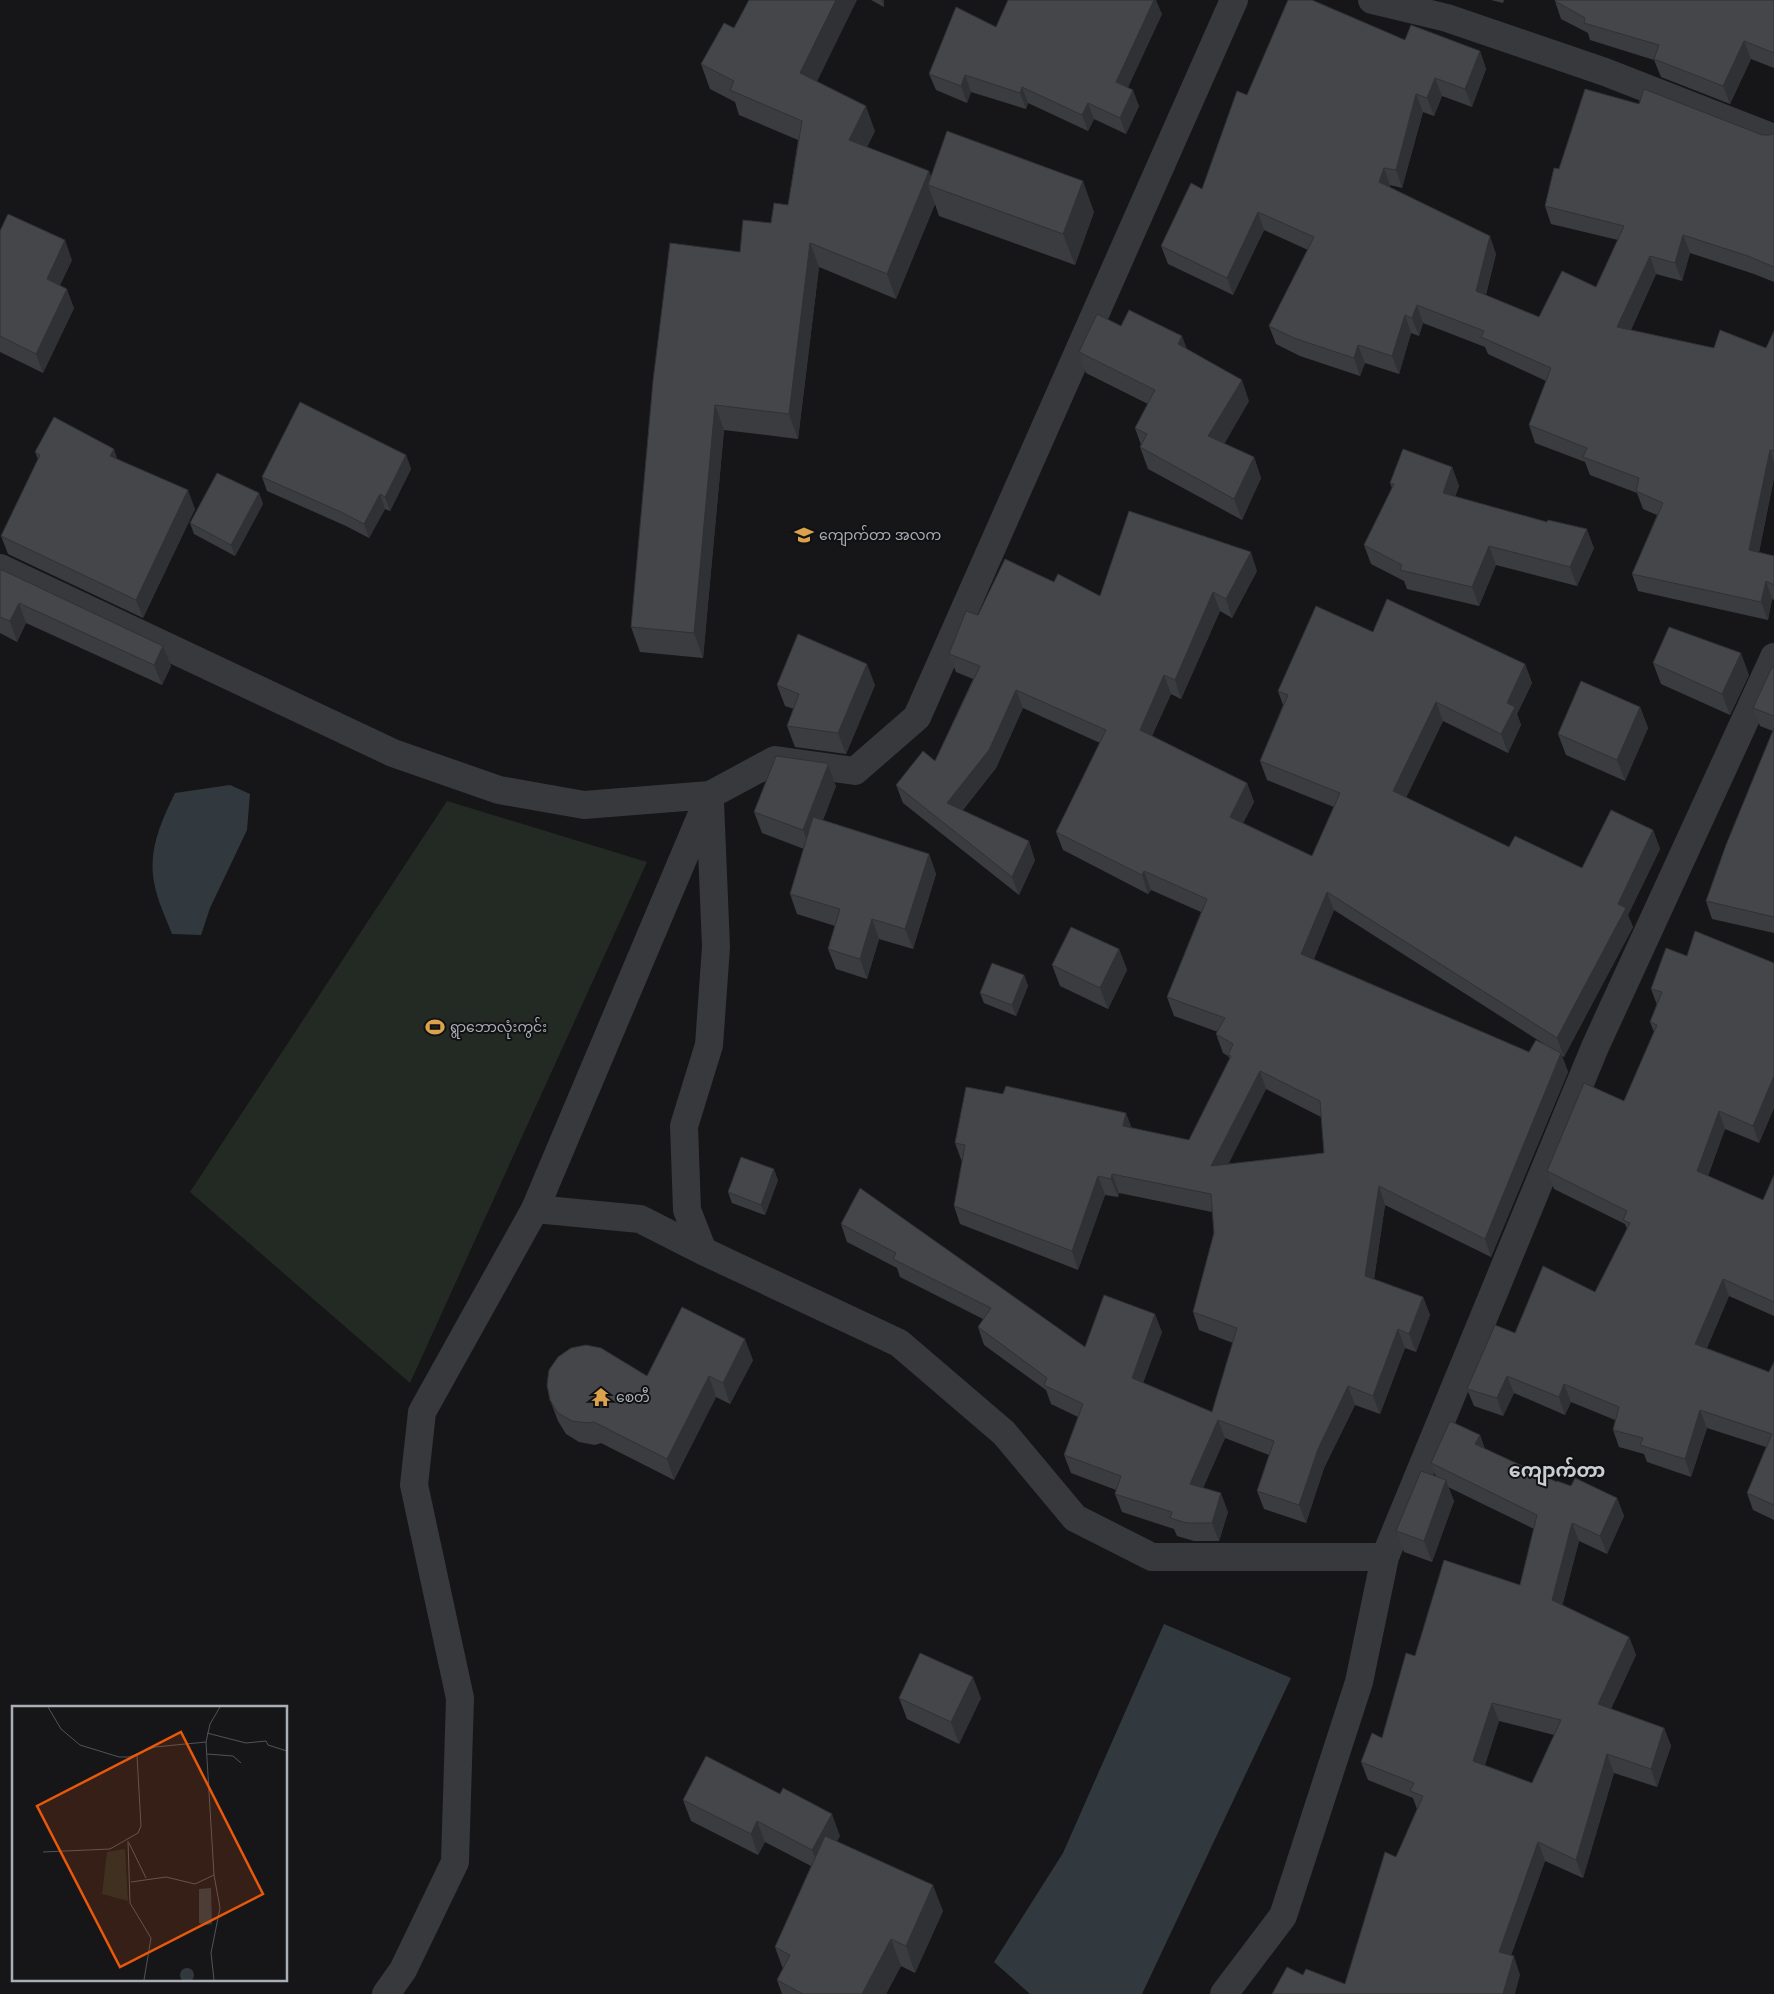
<svg xmlns="http://www.w3.org/2000/svg" width="1774" height="1994" font-family="Montserrat,'Noto Sans Myanmar',sans-serif">
<style>
.green{fill:#232a23}
.water{fill:#31393f}
.lines{fill:none;stroke-linecap:round;stroke-linejoin:round}
.street{stroke:#38393c;stroke-width:28}
.wall{fill:#3b3c40;fill-rule:evenodd}
.shaded-wall{fill:#303134}
.building{fill:#45464a;stroke:#303134;fill-rule:evenodd}
.labels{text-anchor:middle;dominant-baseline:central;stroke-width:4;stroke-linejoin:round;paint-order:stroke}
.poi-label{font-size:14px;fill:#aaaeb6;stroke:#111113;text-anchor:start}
.district-label{font-size:19px;font-weight:bold;fill:#cacdd3;stroke:#111113}
.inset-road{fill:none;stroke:#515357;stroke-width:1}
.view{fill:#e8590c;fill-opacity:0.15;stroke:#e8590c;stroke-width:2.5}
.inset-edge{fill:none;stroke:#aaaeb6;stroke-width:2.5}
</style>
<rect width="100%" height="100%" fill="#161618"/>
<path class="green" d="M447,801L647,862L410,1383L190,1192Z"/>
<path class="water" d="M230,785L250,794L247,830L210,908L201,935L172,934C166,918 157,900 154,882C148,850 161,822 175,793Z
M1164,1624L1291,1678L1142,1994H1030L994,1962L1063,1853Z"/>
<g class="lines">
<path class="street" d="M1372,0L1447,18L1605,72L1774,138
M0,568L393,753L499,790L584,805L710,795L775,760L855,771L917,717L1234,0
M535,1209L640,1219L703,1251L899,1343L1004,1433L1075,1518L1152,1557H1385
M703,1251L687,1210L684,1126L709,1045L716,947L710,802
M386,1994L403,1970L455,1862L460,1698L414,1485L422,1412L535,1209L710,795
M1224,1994L1283,1916L1359,1682L1385,1557L1595,1047L1774,657"/>
</g>
<path class="wall" d="M871,0H884V7Z
M1491,0H1504L1503,3Z
M1774,0V68L1751,59L1730,104L1661,77L1654,60L1590,40L1588,33L1561,19L1555,1Z
M1162,14L1128,87L1139,106L1126,134L1094,119L1088,131L1028,103L1026,109L971,92L967,103L936,90L929,74L996,27Z
M1405,40L1480,51L1486,69L1472,107L1442,96L1434,116L1423,112L1402,188L1390,185V187L1496,254L1486,295L1539,317L1596,287L1618,240L1551,224L1545,206L1559,169L1639,104L1762,135H1770L1774,133V282L1754,274L1690,253L1682,281L1656,274L1631,330L1714,348H1766L1774,331V478L1759,552L1774,556V600L1772,599L1768,620L1638,591L1632,574L1657,515L1643,509L1637,493L1590,475L1585,462L1535,443L1529,425L1546,381L1488,354L1485,347L1423,323L1419,336L1411,333L1399,374L1365,363L1360,376L1300,356L1276,344L1269,326L1308,250L1264,230L1233,295L1168,264L1161,246L1202,189L1247,95Z
M701,64L817,81L875,131L867,147L929,171L931,177L1094,212L1075,265L939,216L935,204L896,299L819,267L798,439L724,430L703,658L640,652L631,627L740,252L771,223L788,205L798,140L739,115L735,102L710,89Z
M0,231L72,260L60,285L74,308L43,373L0,352Z
M1121,326L1186,348L1249,401L1224,444L1254,457L1261,478L1242,520L1148,469L1140,447L1141,445L1135,428L1148,404L1086,373L1079,352Z
M35,452L118,459L195,509L143,618L8,554L1,536L38,459Z
M406,455L411,469L390,511L385,509L369,538L346,526L267,491L262,477Z
M1452,467L1459,486L1455,496L1594,548L1577,586L1496,565L1479,606L1407,589L1404,581L1371,564L1364,545L1392,488L1390,483Z
M259,493L263,504L235,556L194,534L190,523Z
M0,569L171,666L162,685L26,623L17,642L0,633Z
M1257,571L1232,618L1220,611L1181,699L1171,694L1152,736L1247,783L1254,802L1243,823L1312,856L1334,807L1267,780L1260,761L1283,705L1278,691L1373,632L1525,664L1532,683L1517,714L1521,725L1508,753L1443,721L1406,798L1509,847L1582,868L1653,830L1660,849L1628,915L1633,927L1564,1057L1562,1056L1568,1072L1491,1257L1385,1205L1374,1279L1423,1297L1430,1315L1416,1352L1405,1348L1380,1414L1355,1405L1324,1468L1306,1523L1264,1509L1257,1491L1269,1455L1225,1438L1203,1488L1228,1512L1219,1541H1194L1177,1536L1174,1529L1122,1512L1115,1494L1116,1490L1071,1473L1064,1455L1078,1417L1051,1404L1046,1390L984,1345L978,1327L983,1319L900,1277L897,1268L847,1242L841,1224L1085,1347L1162,1332L1143,1383L1212,1412L1233,1343L1199,1330L1193,1312L1214,1233L1212,1212L1119,1193L1118,1197L1105,1195L1078,1270L960,1224L954,1206L962,1162L955,1143L1132,1128L1189,1140L1230,1059L1228,1056L1223,1053L1216,1034L1218,1032L1174,1016L1167,997L1201,912L1151,890L1148,894L1063,850L1056,832L1100,743L1023,708L996,768L963,810L1035,860L1019,895L903,803L896,785L935,761L973,679L956,672L949,654L978,615L1054,582L1100,596ZM1334,910L1544,1044L1529,1052L1314,959ZM1266,1089L1321,1117L1324,1153L1228,1164Z
M1653,663L1749,675L1730,715L1661,684Z
M1774,668V933L1712,919L1706,901L1773,731L1760,726L1753,708Z
M777,685H875L846,754L795,747L787,726L794,709L785,706Z
M1640,707L1648,728L1625,781L1566,755L1558,734Z
M836,786L823,820L929,854L936,874L913,949L879,939L867,979L836,969L828,949L835,926L797,914L790,894L804,849L762,833L754,812Z
M1119,949L1127,970L1108,1009L1060,986L1052,965Z
M1687,956L1774,963V1108L1759,1143L1725,1129L1708,1176L1763,1200L1774,1175V1316L1729,1296L1707,1348L1769,1372L1774,1362V1520L1753,1510L1747,1493L1766,1447L1707,1428L1691,1477L1647,1462L1644,1454L1619,1447L1613,1430L1615,1420L1571,1402L1565,1415L1514,1393L1503,1416L1474,1406L1467,1389L1515,1333L1595,1292L1627,1229L1625,1224L1554,1189L1547,1171L1624,1101L1654,1032L1650,1022L1657,1005L1651,989Z
M1024,975L1028,986L1016,1016L984,1003L980,993Z
M778,1180L765,1215L732,1203L728,1192Z
M753,1360L730,1404L716,1397L674,1480L601,1443L595,1445L579,1442L566,1434L558,1421L550,1400L647,1376Z
M1480,1435L1485,1449L1557,1482L1617,1498L1624,1516L1607,1554L1579,1541L1562,1605L1629,1637L1636,1655L1611,1709L1664,1728L1671,1746L1657,1787L1614,1773L1583,1878L1545,1861L1511,1955L1520,1975L1272,1994L1303,1975L1345,1984L1396,1857L1417,1809L1413,1798L1368,1780L1361,1762L1382,1738L1415,1656L1520,1585L1534,1529L1448,1487L1454,1501L1432,1562L1404,1552L1396,1531L1436,1477L1431,1463ZM1499,1721L1554,1735L1532,1783L1485,1765Z
M899,1698H981L959,1744L907,1719Z
M683,1800L840,1836L837,1841L943,1911L915,1973L901,1966L886,1994H782L777,1980L783,1969L775,1947L811,1866L765,1842L758,1855L691,1821Z"/>
<path class="shaded-wall" d="M836,0H857L809,98L800,73Z
M881,0H884V7Z
M1154,0H1156L1162,14L1123,98L1116,82Z
M1744,41L1751,59L1730,104L1723,86Z
M1480,51L1486,69L1472,107L1465,89Z
M965,75L971,92L967,103L961,86Z
M1435,78L1442,96L1434,116L1427,98Z
M1022,87L1028,103L1026,109L1020,93Z
M1133,90L1139,106L1126,134L1120,118Z
M1416,94L1423,112L1402,188L1396,170Z
M1088,103L1094,119L1088,131L1082,115Z
M866,106L875,131L858,164L849,140Z
M1384,168L1390,185L1385,200L1379,182Z
M929,171L934,187L928,185L935,204L896,299L887,274Z
M1083,181L1094,212L1075,265L1063,234Z
M1258,212L1264,230L1233,295L1227,278Z
M1683,235L1690,253L1682,281L1675,263Z
M1490,236L1496,254L1482,309L1476,291Z
M65,240L72,260L54,298L47,279Z
M810,243L819,267L798,439L789,414Z
M1650,256L1656,274L1624,345L1617,327Z
M67,289L74,308L43,373L36,354Z
M1417,305L1423,323L1419,336L1412,318Z
M1405,315L1411,333L1399,374L1392,356Z
M1182,336L1190,357L1178,344Z
M1358,345L1365,363L1360,376L1354,358Z
M1242,380L1249,401L1216,458L1208,436Z
M715,405L724,430L703,658L694,633Z
M114,449L120,467L110,456Z
M1770,450L1774,462V478L1756,568L1749,550Z
M406,455L411,469L390,511L385,497Z
M1254,457L1261,478L1242,520L1234,499Z
M1452,467L1459,486L1450,512L1443,493Z
M188,490L195,509L143,618L136,600Z
M259,493L263,504L235,556L231,545Z
M380,494L385,509L369,538L364,524Z
M1587,529L1594,548L1577,586L1570,567Z
M1489,546L1496,565L1479,606L1472,587Z
M1251,552L1257,571L1232,618L1226,599Z
M1766,581L1772,599L1768,620L1761,602Z
M1213,592L1220,611L1181,699L1175,680Z
M19,603L26,623L17,642L10,621Z
M163,646L171,666L162,685L154,665Z
M1741,653L1749,675L1730,715L1722,694Z
M867,664L875,685L846,754L838,733Z
M1525,664L1532,683L1517,714L1521,725L1508,753L1501,734L1507,703Z
M1164,675L1171,694L1146,748L1140,730Z
M1016,690L1023,708L996,768L954,821L947,803Z
M1436,702L1443,721L1400,810L1393,791Z
M1640,707L1648,728L1625,781L1617,760Z
M828,765L836,786L811,851L803,830Z
M1247,783L1254,802L1237,835L1230,817Z
M1653,830L1660,849L1628,915L1633,927L1564,1057L1557,1038L1618,904Z
M1029,841L1035,860L1019,895L1012,877Z
M929,854L936,874L913,949L905,929Z
M1144,871L1151,890L1148,894L1142,875Z
M1327,892L1334,910L1308,972L1301,954Z
M872,919L879,939L867,979L860,959Z
M1119,949L1127,970L1108,1009L1100,988Z
M1024,975L1028,986L1016,1016L1012,1005Z
M1561,1053L1568,1072L1491,1257L1485,1239Z
M1260,1071L1266,1089L1218,1185L1211,1166Z
M1774,1076V1108L1759,1143L1753,1126Z
M1719,1111L1725,1129L1703,1188L1697,1171Z
M1126,1113L1133,1131L1123,1126Z
M774,1169L778,1180L765,1215L761,1205Z
M1112,1174L1119,1193L1118,1197L1111,1179Z
M1098,1176L1105,1195L1078,1270L1072,1251Z
M1379,1186L1385,1205L1372,1294L1365,1276Z
M1723,1279L1729,1296L1701,1361L1695,1344Z
M1423,1297L1430,1315L1416,1352L1409,1334Z
M1155,1314L1162,1332L1138,1396L1132,1378Z
M1398,1329L1405,1348L1380,1414L1373,1396Z
M745,1339L753,1360L730,1404L723,1383Z
M709,1376L716,1397L674,1480L667,1459Z
M1507,1376L1514,1393L1503,1416L1497,1398Z
M1564,1384L1571,1402L1565,1415L1559,1397Z
M1348,1386L1355,1405L1324,1468L1306,1523L1299,1505L1318,1449Z
M1700,1410L1707,1428L1691,1477L1685,1459Z
M1218,1420L1225,1438L1197,1502L1190,1484Z
M1480,1435L1486,1453L1475,1444Z
M1446,1480L1454,1501L1432,1562L1424,1541Z
M1221,1493L1228,1512L1219,1541L1212,1523Z
M1617,1498L1624,1516L1607,1554L1600,1536Z
M1572,1523L1579,1541L1559,1619L1552,1600Z
M1629,1637L1636,1655L1604,1723L1598,1704Z
M973,1677L981,1698L959,1744L951,1722Z
M1492,1703L1499,1721L1480,1779L1473,1761Z
M1664,1728L1671,1746L1657,1787L1651,1769Z
M1607,1754L1614,1773L1583,1878L1576,1860Z
M832,1814L840,1836L820,1871L812,1850Z
M757,1821L765,1842L758,1855L751,1834Z
M1538,1842L1545,1861L1506,1970L1499,1952Z
M933,1885L943,1911L915,1973L906,1946Z
M891,1939L901,1966L886,1994H862Z
M1514,1956L1520,1975L1515,1994H1503Z"/>
<path class="building" d="M749,0H836L800,73L866,106L849,140L929,171L887,274L810,243L789,414L715,405L694,633L631,627L653,381L670,243L740,252L743,220L771,223L774,203L788,205L802,121L730,90L734,81L701,64L724,23L734,28Z
M1008,0H1154L1116,82L1133,90L1120,118L1088,103L1082,115L1022,87L1020,93L965,75L961,86L929,74L956,7L996,27Z
M1288,0H1312L1405,40L1411,25L1480,51L1465,89L1435,78L1427,98L1416,94L1396,170L1384,168L1379,182L1490,236L1476,291L1539,317L1562,271L1596,287L1624,226L1545,206L1554,168L1559,169L1585,89L1639,104L1644,89L1762,135H1770L1774,133V267L1748,256L1683,235L1675,263L1650,256L1617,327L1714,348L1720,330L1766,348L1774,331V451L1770,450L1749,550L1774,556V585L1766,581L1761,602L1632,574L1663,503L1636,491L1639,478L1583,457L1587,448L1529,425L1551,368L1481,337L1484,331L1417,305L1412,318L1405,315L1392,356L1358,345L1354,358L1294,338L1269,326L1314,237L1258,212L1227,278L1161,246L1191,183L1202,189L1237,91L1247,95Z
M1555,0H1774V53L1744,41L1723,86L1654,59L1659,45L1584,23L1585,18L1555,1Z
M947,131L1083,181L1063,234L928,185Z
M8,214L65,240L47,279L67,289L36,354L0,336V231Z
M1129,310L1182,336L1178,344L1242,380L1208,436L1254,457L1234,499L1140,447L1147,434L1135,428L1155,390L1079,352L1097,314L1121,326Z
M300,402L406,455L385,497L380,494L364,524L341,512L262,477Z
M54,417L114,449L110,456L188,490L136,600L1,536L40,455L35,452Z
M1403,449L1452,467L1443,493L1547,522L1548,520L1587,529L1570,567L1489,546L1472,587L1400,570L1402,565L1364,545L1394,484L1390,483Z
M217,473L259,493L231,545L190,523Z
M1129,511L1251,552L1226,599L1213,592L1175,680L1164,675L1140,730L1247,783L1230,817L1312,856L1340,793L1260,761L1288,695L1278,691L1316,606L1373,632L1387,599L1525,664L1507,703L1515,707L1501,734L1436,702L1393,791L1509,847L1515,836L1582,868L1611,810L1653,830L1618,904L1626,908L1557,1038L1327,892L1301,954L1529,1052L1536,1040L1561,1053L1485,1239L1379,1186L1365,1276L1423,1297L1409,1334L1398,1329L1373,1396L1348,1386L1318,1449L1299,1505L1257,1491L1274,1441L1218,1420L1190,1484L1221,1493L1212,1523H1187L1170,1518L1172,1512L1115,1494L1121,1476L1064,1455L1083,1404L1044,1385L1047,1378L978,1327L991,1308L893,1259L896,1253L841,1224L860,1188L1085,1347L1104,1295L1155,1314L1132,1378L1212,1412L1237,1328L1193,1312L1214,1233L1211,1194L1112,1174L1111,1179L1098,1176L1072,1251L954,1206L965,1145L955,1143L966,1087L1003,1094L1006,1086L1126,1113L1123,1126L1189,1140L1231,1056L1228,1055L1233,1044L1216,1034L1225,1018L1167,997L1207,899L1144,871L1142,875L1056,832L1106,730L1016,690L989,750L947,803L1029,841L1012,877L896,785L923,751L935,761L980,666L949,654L966,611L978,615L1005,559L1054,582L1058,574L1100,596ZM1260,1071L1320,1101L1324,1153L1211,1166Z
M0,569L163,646L154,665L19,603L10,621L0,617Z
M1669,627L1741,653L1722,694L1653,663Z
M798,634L867,664L838,733L787,726L799,694L777,685Z
M1772,667L1774,668V716L1753,708Z
M1581,681L1640,707L1617,760L1558,734Z
M1774,728V917L1706,901L1726,845Z
M776,756L826,763L828,765L803,830L754,812Z
M813,817L929,854L905,929L872,919L860,959L828,949L840,909L790,894Z
M1071,927L1119,949L1100,988L1052,965Z
M1695,931L1774,963V1076L1753,1126L1719,1111L1697,1171L1763,1200L1774,1175V1302L1723,1279L1695,1344L1769,1372L1774,1362V1505L1747,1493L1772,1434L1700,1410L1685,1459L1640,1445L1643,1438L1613,1430L1619,1407L1564,1384L1559,1397L1507,1376L1497,1398L1467,1389L1495,1325L1515,1333L1543,1266L1595,1292L1630,1223L1623,1220L1627,1211L1547,1171L1584,1083L1624,1101L1657,1025L1650,1022L1662,992L1651,989L1666,948L1687,956Z
M992,963L1024,975L1012,1005L980,993Z
M741,1157L774,1169L761,1205L728,1192Z
M682,1307L745,1339L723,1383L709,1376L667,1459L594,1422L587,1423L572,1421L558,1413L550,1400L547,1385L549,1370L558,1357L571,1348L586,1345L601,1348L647,1376Z
M1450,1421L1480,1435L1475,1444L1557,1482V1481L1571,1486L1575,1478L1617,1498L1600,1536L1572,1523L1552,1600L1629,1637L1598,1704L1664,1728L1651,1769L1607,1754L1576,1860L1538,1842L1499,1952L1514,1956L1503,1994H1272L1287,1967L1303,1975L1306,1969L1345,1984L1385,1852L1396,1857L1423,1796L1410,1791L1414,1783L1361,1762L1372,1733L1382,1738L1406,1653L1415,1656L1444,1560L1520,1585L1537,1515L1431,1463ZM1492,1703L1561,1720L1532,1783L1473,1761Z
M1421,1471L1446,1480L1424,1541L1396,1531Z
M920,1653L973,1677L951,1722L899,1698Z
M706,1756L780,1794L783,1788L832,1814L812,1850L757,1821L751,1834L683,1800Z
M825,1836L933,1885L906,1946L891,1939L862,1994H803L777,1980L790,1955L775,1947Z"/>
<defs>
<g id="school-bare" transform="scale(1.5)"><path d="M0-5L7-2L0 1L-7-2ZM-4 1L0 2.5L4 1V4Q0 6-4 4Z" fill="#dba24b" stroke="#111113" stroke-width="2.5" paint-order="stroke"/></g>
<g id="stadium-bare" transform="scale(1.5)"><path d="M0-5a6.5 5 0 1 0 0 10a6.5 5 0 1 0 0-10ZM-3.5-1.8h7v3.6h-7Z" fill="#dba24b" stroke="#111113" stroke-width="2.5" paint-order="stroke"/></g>
<g id="temple-bare" transform="scale(1.5)"><path d="M0-6L5-2H3V0L6.5 2.5H4V6H1.5V3h-3V6H-4V2.5H-6.5L-3 0V-2H-5Z" fill="#dba24b" stroke="#111113" stroke-width="2.5" paint-order="stroke"/></g>
</defs>
<g fill-rule="evenodd">
<use href="#school-bare" x="804" y="535"/>
<use href="#stadium-bare" x="435" y="1027"/>
<use href="#temple-bare" x="601" y="1397"/>
</g>
<g class="labels">
<g class="poi-label">
<text x="819" y="535">ကျောက်တာ အလက</text>
<text x="450" y="1027">ရွာဘောလုံးကွင်း</text>
<text x="616" y="1397">စေတီ</text>
</g>
<g class="district-label">
<text x="1557" y="1470">ကျောက်တာ</text>
</g>
</g>
<g transform="translate(12 1706)">
<rect width="275" height="275" fill="#161618"/>
<path d="M113,143L116,195L90,188L95,146Z" fill="#232a23"/>
<path d="M199,182L200,218L194,219L187,217V183ZM168 269a7 7 0 1 1 14 0a7 7 0 1 1-14 0Z" fill="#31393f"/>
<path class="inset-road" d="M36,1L49,23L68,39L107,51H117L143,41L194,36M195,27L234,37L254,35L256,39L275,45M195,48L221,50L229,57M116,135L118,197L139,232L132,274M117,137L134,172M31,146L98,143L126,127L129,120L125,49M119,176L154,171L183,178L202,169M202,274L199,247L208,202L202,169L194,36L198,18L208,1"/>
<path class="view" d="M169,26L251,188L108,261L25,100Z"/>
<rect width="275" height="275" class="inset-edge"/>
</g>
</svg>
